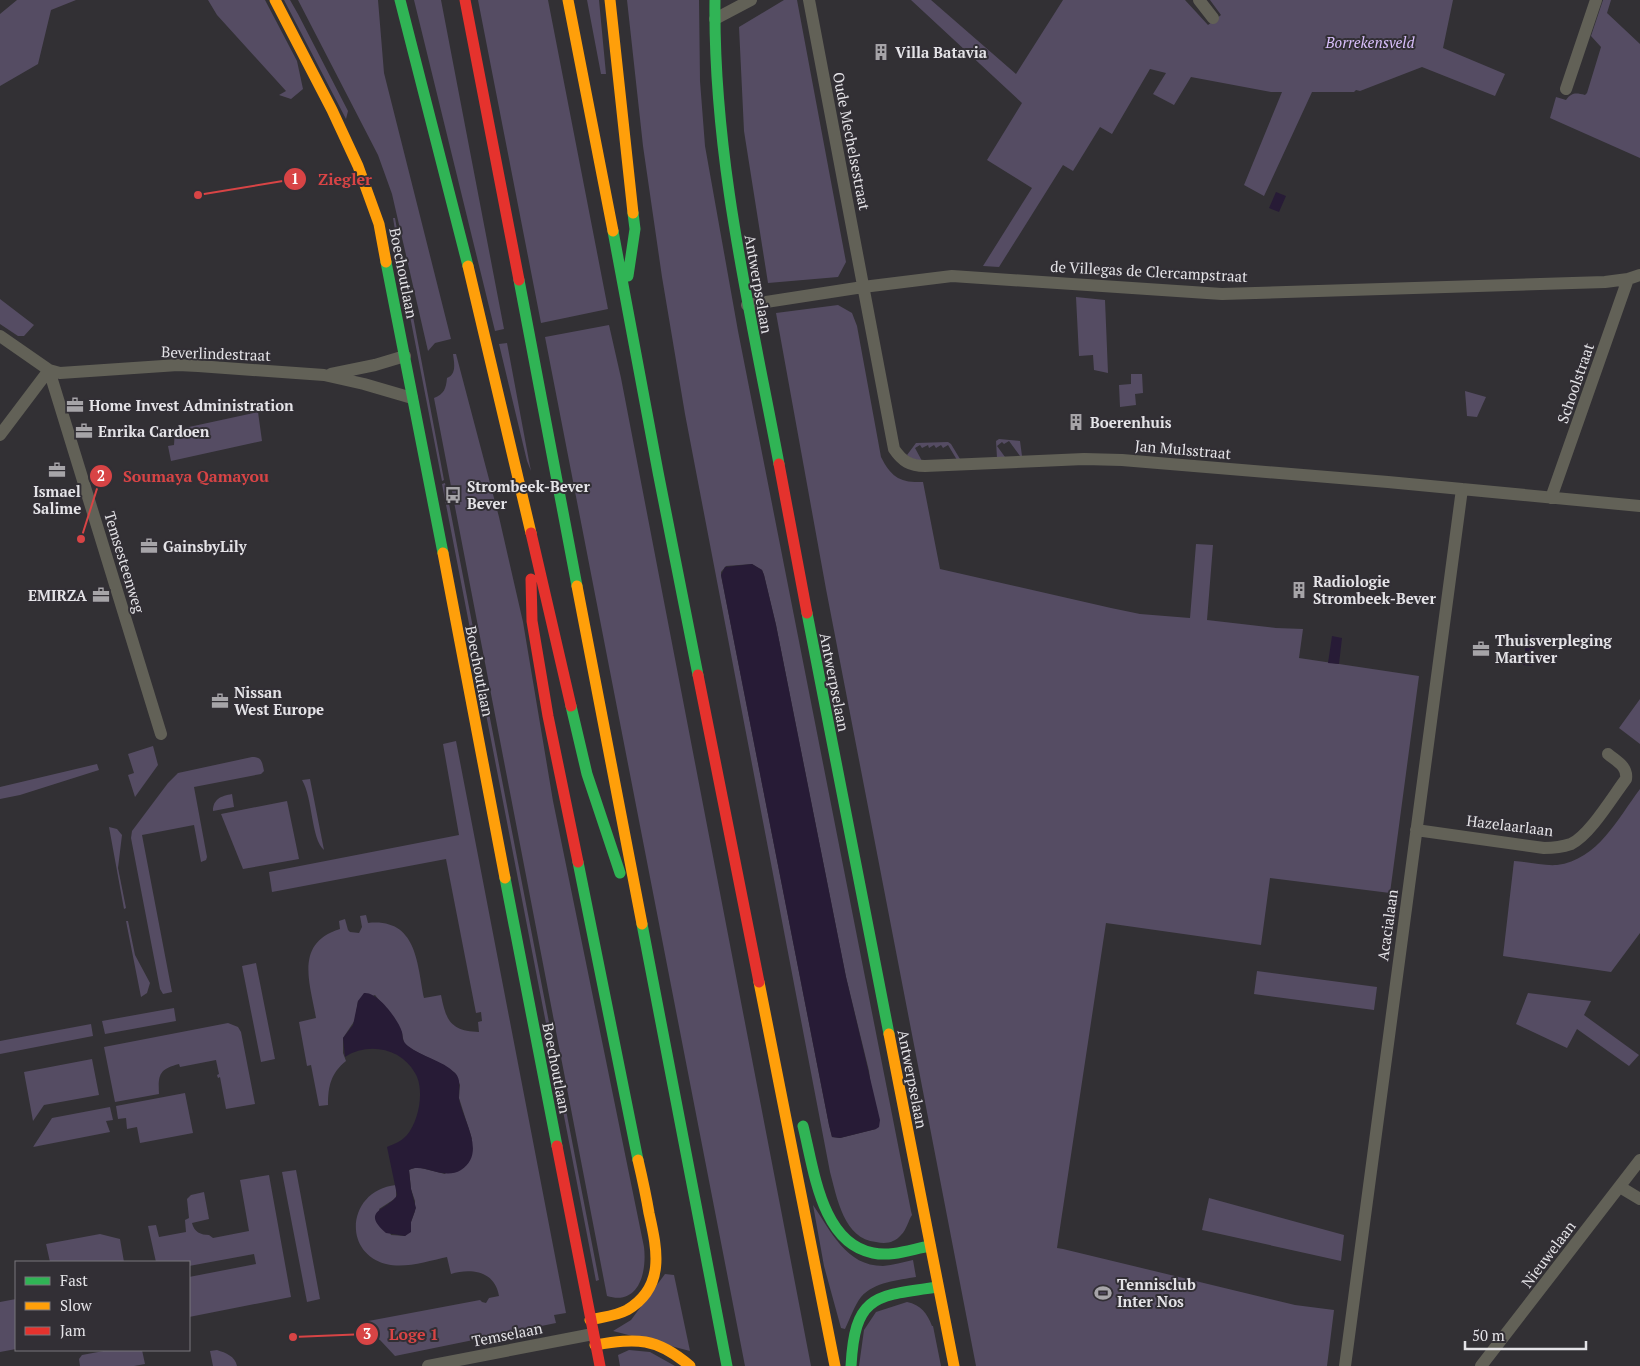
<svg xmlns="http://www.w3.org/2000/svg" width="1640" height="1366" font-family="'PT Serif',serif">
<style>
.green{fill:#554c63;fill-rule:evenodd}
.water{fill:#271b36}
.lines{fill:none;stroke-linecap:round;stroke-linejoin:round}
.street{stroke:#626157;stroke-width:12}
.fast{stroke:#30b455;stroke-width:11}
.slow{stroke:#ff9f0a;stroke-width:11}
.jam{stroke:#e5322d;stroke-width:11}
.labels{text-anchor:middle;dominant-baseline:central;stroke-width:4;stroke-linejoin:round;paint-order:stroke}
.park-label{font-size:15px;font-style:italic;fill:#d9bffb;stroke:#322f35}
.poi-label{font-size:15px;font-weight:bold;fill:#e4e3e7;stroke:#322f35;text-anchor:start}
.street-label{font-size:15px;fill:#e4e3e7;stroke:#322f35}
.leader{fill:none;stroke:#d84445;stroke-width:2}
.callout-dot{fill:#d84445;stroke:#322f35;stroke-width:2}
.mark-label{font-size:15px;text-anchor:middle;font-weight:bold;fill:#fff}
.callout-label{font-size:16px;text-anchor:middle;font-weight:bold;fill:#d84445;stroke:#322f35;stroke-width:4;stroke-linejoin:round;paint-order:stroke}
</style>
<rect width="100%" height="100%" fill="#323034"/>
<path class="green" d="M17,0H76L51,10L38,64L0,86V14Z
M208,0H265L297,61L303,89L291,99L279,95L286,91L217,15Z
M284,0H290L298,14L348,111L346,119Z
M298,0H378L384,73L451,339L435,343L428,351L392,194L378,155Z
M414,0H441L504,329L495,331Z
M478,0H548L608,309L541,323Z
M587,0H599L606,74H601Z
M627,0H699L700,81L705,146L738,331L911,1211L912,1215C908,1221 907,1229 901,1235C894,1243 886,1244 876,1242C844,1239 837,1198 830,1172L685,414L662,277L643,146ZM752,564L762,570L764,575L776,625L846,977L869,1071L876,1129L840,1138L832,1137L829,1125L721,575V572L726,566Z
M784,0H797L846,262L838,277L768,283L744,131L739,27Z
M911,0H931L1016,74L1063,0H1185L1208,25L1221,15L1210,0H1453L1443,48L1505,74L1495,96L1422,67L1360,91L1356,90L1354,92H1312L1264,196L1244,185L1282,92H1271L1191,77L1174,105L1153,94L1166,73L1150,69L1112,134L1100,127L1073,171L1063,165L999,267L983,266L1032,188L987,160L1022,103Z
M1603,0H1611L1607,13L1640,44V158L1550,118L1556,97L1566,100C1572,92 1576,93 1585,95L1587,93L1601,47L1591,36Z
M393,218H395L410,302H407Z
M1076,297L1105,300L1108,373L1094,370L1093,355L1079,356Z
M0,299L34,325L24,336H18L0,324Z
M838,305L852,313L857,326L881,457C891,477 900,483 923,482L940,569L1111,608L1140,614L1190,618L1196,544L1213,545L1207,620L1276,628L1303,629L1299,658L1419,676L1390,893L1270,878L1261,945L1106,923L1058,1241L1057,1248L1063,1249L1295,1305L1334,1310L1327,1366H976L826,589L776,313Z
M411,310L412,311L444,480L442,481L409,311Z
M609,325L621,378L811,1366H745L545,337Z
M507,343L529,461L531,471L527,461L499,344Z
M453,354H456L499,517L523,622L553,801L644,1247C647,1272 639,1306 607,1296L434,398C444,394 446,389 447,378C457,374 454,362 453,354Z
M1131,374H1142L1143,393L1135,394L1136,405L1120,407L1119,385L1131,384Z
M1465,391L1486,397L1477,417L1467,416Z
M258,412L262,441L171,461L168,446L174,445L175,430Z
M999,439L1020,441L1022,456H1020L1009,441L1004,444L1002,442L997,446L1005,457L997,458L996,441Z
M948,442L951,444L960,459L957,460L948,445L943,448L941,445L936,448L934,445L929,448L928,445L922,448L920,445L915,448L922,461L912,459L907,455L916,443Z
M445,483L486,695L483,696L442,484Z
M1640,699V744L1619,728Z
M488,708L599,1280L596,1281L485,709Z
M456,741L566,1313L554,1315L556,1323L395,1356L380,1340L364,1330L363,1322L480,1300L482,1302L486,1303L489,1298L499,1296C495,1271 471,1268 451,1274L447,1257C428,1261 405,1269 386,1264C341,1252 348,1190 396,1185V1198L379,1209L391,1235L405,1236L411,1229V1222L415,1211V1201L411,1189L409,1170L417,1167L445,1174L472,1139L459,1098L460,1085L455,1073L445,1066L411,1049L404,1043L402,1033L395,1020L375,995L358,1001L355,1020L343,1038V1053L346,1061C331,1073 328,1086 328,1105L319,1106L311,1065L307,1066L299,1022L316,1018C310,983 294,943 340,929L339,921L345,919L348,930L350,932L359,933L362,927L360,916L366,915L368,923C417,918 417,963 424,998L441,995C446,1021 451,1031 479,1032L478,1022L482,1021L481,1012L476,1013L446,859L272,892L269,872L459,835L443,744Z
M153,746L158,765L135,797L128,775L134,773L128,754Z
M252,757C262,757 262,762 264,771L261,774L194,787L207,857L206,860L201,862L194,825L142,835L172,992L163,994L160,989L131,838L132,831L168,783L178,773Z
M97,764L99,770L20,795L0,799V787Z
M310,779L324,850C311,839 313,798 302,780Z
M1640,789V933L1611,972L1503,956L1514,861C1528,862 1544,866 1557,865C1598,860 1618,818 1640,789Z
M232,794L234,807L213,811C213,799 221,796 232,794Z
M287,801L299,859L243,869L221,814Z
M109,827L117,829L122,835L118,868L126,908L124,909Z
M126,921H128L135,955L150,983L147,993L141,997Z
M256,963L275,1059L261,1062L242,966Z
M1257,971L1377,987L1374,1010L1254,994Z
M1528,993L1591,1001L1584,1015L1639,1055L1629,1066L1577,1029L1567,1048L1516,1024Z
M174,1008L176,1021L105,1034L102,1021Z
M228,1023L238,1027L241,1032L255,1104L226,1109L220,1077L218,1078L217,1075L219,1074L216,1060L180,1067L179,1064C159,1069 158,1075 159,1094L115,1102L104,1047Z
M91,1024L93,1036L0,1054V1041Z
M92,1059L99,1095L44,1105L33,1121L24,1072Z
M185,1093L193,1133L140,1143L137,1127L127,1129L126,1118L118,1119L116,1106Z
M110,1107L113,1120L106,1121L110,1132L33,1147L52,1118Z
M296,1170L320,1299L307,1302L282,1172Z
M269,1175L291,1297L189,1317V1277L256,1264L254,1254L189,1266V1262H156L148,1226L156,1225L159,1237L186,1232L185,1220L189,1218L187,1199L191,1195L204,1192L209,1219L192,1223C194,1232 201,1235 209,1235L213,1238L249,1231L240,1180Z
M1209,1198L1344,1235L1341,1261L1202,1230Z
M813,1205C831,1231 846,1266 883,1266C893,1265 903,1262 913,1260L916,1277C899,1280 874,1282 861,1297C854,1306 850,1319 845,1329L841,1328L824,1266Z
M100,1234L120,1239L124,1262H50L46,1244Z
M665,1274L674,1275L690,1351L613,1331L631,1320Z
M16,1299V1349L0,1352V1302Z
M907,1302C921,1305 927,1313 932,1326H933L941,1366H859L864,1330L876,1312Z
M109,1350H142L145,1364L134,1366H80L79,1359L82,1355Z
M217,1350C226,1353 235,1356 237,1366H213L210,1351Z
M629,1350L650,1352L675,1366H620L618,1355Z"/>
<path class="water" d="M1276,192L1286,196L1279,212L1269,208Z
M752,564L762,570L764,575L776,625L846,977L880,1120L879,1127L876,1129L840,1138L832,1137L829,1125L721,575L725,567Z
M1527,635L1536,636L1532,666L1523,665Z
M1332,636L1342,638L1339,664L1328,663Z
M364,993C377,991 398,1019 402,1032C403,1038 402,1041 408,1046C422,1057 442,1060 455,1073C462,1080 458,1090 459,1099C463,1121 487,1153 461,1170C443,1181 423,1162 409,1170L411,1189L416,1208L411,1222V1232L405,1236L386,1233C359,1210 389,1210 397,1195L387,1147C394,1144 402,1141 407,1135C419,1121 425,1089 415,1073C401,1048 368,1042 345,1057L343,1038L353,1025L358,1001Z"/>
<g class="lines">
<path class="street" d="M809,0L894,449C902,461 910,466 925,466L1084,459L1122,460L1388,482L1640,506
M1199,0L1213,18
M715,19L751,0
M1566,89L1596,0
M747,305L863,287L952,276L1222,294L1605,282L1628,279L1640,275
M0,336L49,370L60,373L178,365L198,366L324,375L364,384L412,398
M49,370L161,734
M331,374L375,365L405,356
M0,435L49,370
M1551,498L1628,279
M1416,830L1544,848C1554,848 1562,847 1571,844C1590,835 1613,796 1626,779C1628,766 1616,761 1608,754
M1620,1187L1640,1199
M428,1366L593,1334
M1345,1366L1462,489
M1481,1366L1640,1160"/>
<path class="fast" d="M400,0L468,266
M715,0C713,157 750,310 779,464
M613,231L658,472L698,675
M386,262L443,553
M628,276L635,229L633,213
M519,280L577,586
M807,613L889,1034
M571,706L587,774L620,873
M578,862L638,1160
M505,878L557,1146
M642,924L727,1366
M803,1126C814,1169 821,1243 873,1253C892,1257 912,1249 930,1246
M851,1366C855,1295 874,1296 938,1287"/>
<path class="slow" d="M275,0L332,110L358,166L379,224L386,262
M568,0L613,231
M610,0L633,213
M468,266L531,533
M443,553L505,878
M577,586L642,924
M759,982L835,1366
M889,1034L954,1366
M590,1320C602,1317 616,1316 627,1310C666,1287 657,1249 649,1213C646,1195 642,1177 638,1160
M595,1345C637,1338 656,1337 690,1366"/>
<path class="jam" d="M465,0L519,280
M779,464L807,613
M531,533L571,706
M531,579L532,621L548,716L578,862
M698,675L759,982
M557,1146L600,1366"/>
</g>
<defs>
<g id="building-bare" transform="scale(1.35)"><path d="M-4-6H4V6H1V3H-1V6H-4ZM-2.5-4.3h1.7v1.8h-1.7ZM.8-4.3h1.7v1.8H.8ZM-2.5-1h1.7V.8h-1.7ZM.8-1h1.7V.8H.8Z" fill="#a6a4a8" stroke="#322f35" stroke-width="2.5" paint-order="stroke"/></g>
<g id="office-bare" transform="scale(1.35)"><path d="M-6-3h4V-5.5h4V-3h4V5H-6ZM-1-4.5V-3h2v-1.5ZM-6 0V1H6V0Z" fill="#a6a4a8" stroke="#322f35" stroke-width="2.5" paint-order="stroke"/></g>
<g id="bus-bare" transform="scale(1.35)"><path d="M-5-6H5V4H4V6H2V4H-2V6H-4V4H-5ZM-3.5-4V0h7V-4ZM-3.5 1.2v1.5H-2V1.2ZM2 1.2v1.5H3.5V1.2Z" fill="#a6a4a8" stroke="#322f35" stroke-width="2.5" paint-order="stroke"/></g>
<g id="stadium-bare" transform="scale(1.35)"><path d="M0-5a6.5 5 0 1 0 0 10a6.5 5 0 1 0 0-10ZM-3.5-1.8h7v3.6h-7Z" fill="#a6a4a8" stroke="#322f35" stroke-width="2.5" paint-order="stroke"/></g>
</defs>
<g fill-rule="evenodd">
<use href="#building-bare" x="881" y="52"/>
<use href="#office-bare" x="75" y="405"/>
<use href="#building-bare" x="1076" y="422"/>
<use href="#office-bare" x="84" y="431"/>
<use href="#office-bare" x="57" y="470"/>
<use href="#bus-bare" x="453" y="495"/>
<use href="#office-bare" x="149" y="546"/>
<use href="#building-bare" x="1299" y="590"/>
<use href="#office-bare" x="101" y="595"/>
<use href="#office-bare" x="1481" y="649"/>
<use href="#office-bare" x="220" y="701"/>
<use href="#stadium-bare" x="1103" y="1293"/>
</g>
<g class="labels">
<g class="park-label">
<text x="1370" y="42">Borrekensveld</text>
</g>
<g class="poi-label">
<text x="895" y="52">Villa Batavia</text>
<text x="89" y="405">Home Invest Administration</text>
<text x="1090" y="422">Boerenhuis</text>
<text x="98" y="431">Enrika Cardoen</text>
<text x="467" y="486">Strombeek-Bever<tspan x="467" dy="17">Bever</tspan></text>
<text x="57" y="491" text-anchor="middle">Ismael<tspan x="57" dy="17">Salime</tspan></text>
<text x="163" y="546">GainsbyLily</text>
<text x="1313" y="581">Radiologie<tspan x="1313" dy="17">Strombeek-Bever</tspan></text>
<text x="87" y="595" text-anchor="end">EMIRZA</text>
<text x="1495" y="640">Thuisverpleging<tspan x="1495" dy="17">Martiver</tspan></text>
<text x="234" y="692">Nissan<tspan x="234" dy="17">West Europe</tspan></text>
<text x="1117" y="1284">Tennisclub<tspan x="1117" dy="17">Inter Nos</tspan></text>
</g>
<g class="street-label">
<text transform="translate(852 141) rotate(79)">Oude Mechelsestraat</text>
<text transform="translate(1149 271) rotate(3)">de Villegas de Clercampstraat</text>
<text transform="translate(404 273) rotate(79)">Boechoutlaan</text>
<text transform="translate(759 284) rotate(80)">Antwerpselaan</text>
<text transform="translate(216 353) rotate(2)">Beverlindestraat</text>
<text transform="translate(1575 383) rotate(-71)">Schoolstraat</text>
<text transform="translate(1183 449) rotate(5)">Jan Mulsstraat</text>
<text transform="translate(125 562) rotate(73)">Temsesteenweg</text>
<text transform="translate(480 671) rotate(79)">Boechoutlaan</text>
<text transform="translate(835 682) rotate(79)">Antwerpselaan</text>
<text transform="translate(1510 825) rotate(7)">Hazelaarlaan</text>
<text transform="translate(1387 925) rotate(-82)">Acacialaan</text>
<text transform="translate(557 1068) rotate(79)">Boechoutlaan</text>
<text transform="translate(913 1079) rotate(79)">Antwerpselaan</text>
<text transform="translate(1548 1254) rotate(-53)">Nieuwelaan</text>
<text transform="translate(507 1334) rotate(-11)">Temselaan</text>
</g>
</g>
<path class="leader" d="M198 195L295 179M81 539L101 476M293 1337L367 1334"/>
<g class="callout-dot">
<circle cx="198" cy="195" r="5"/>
<circle cx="81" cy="539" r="5"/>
<circle cx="293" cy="1337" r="5"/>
<circle cx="295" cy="179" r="12"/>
<circle cx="101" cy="476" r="12"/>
<circle cx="367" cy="1334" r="12"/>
</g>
<g class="mark-label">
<text x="295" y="184">1</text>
<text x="101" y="481">2</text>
<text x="367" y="1339">3</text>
</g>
<g class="callout-label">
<text x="345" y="185">Ziegler</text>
<text x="196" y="482">Soumaya Qamayou</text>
<text x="414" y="1340">Loge 1</text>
</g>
<rect x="15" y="1261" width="175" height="90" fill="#322f35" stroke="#79777c"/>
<rect x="25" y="1277" width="25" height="8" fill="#30b455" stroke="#79777c"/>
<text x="60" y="1286" font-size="15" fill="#e4e3e7">Fast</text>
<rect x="25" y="1302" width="25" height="8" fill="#ff9f0a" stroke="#79777c"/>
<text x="60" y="1311" font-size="15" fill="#e4e3e7">Slow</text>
<rect x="25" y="1327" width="25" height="8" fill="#e5322d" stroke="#79777c"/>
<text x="60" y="1336" font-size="15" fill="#e4e3e7">Jam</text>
<path d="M1465 1341v8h121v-8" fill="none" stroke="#e4e3e7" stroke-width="2.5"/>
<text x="1472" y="1341" font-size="15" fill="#e4e3e7" stroke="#322f35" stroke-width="4" paint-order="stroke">50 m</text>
</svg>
